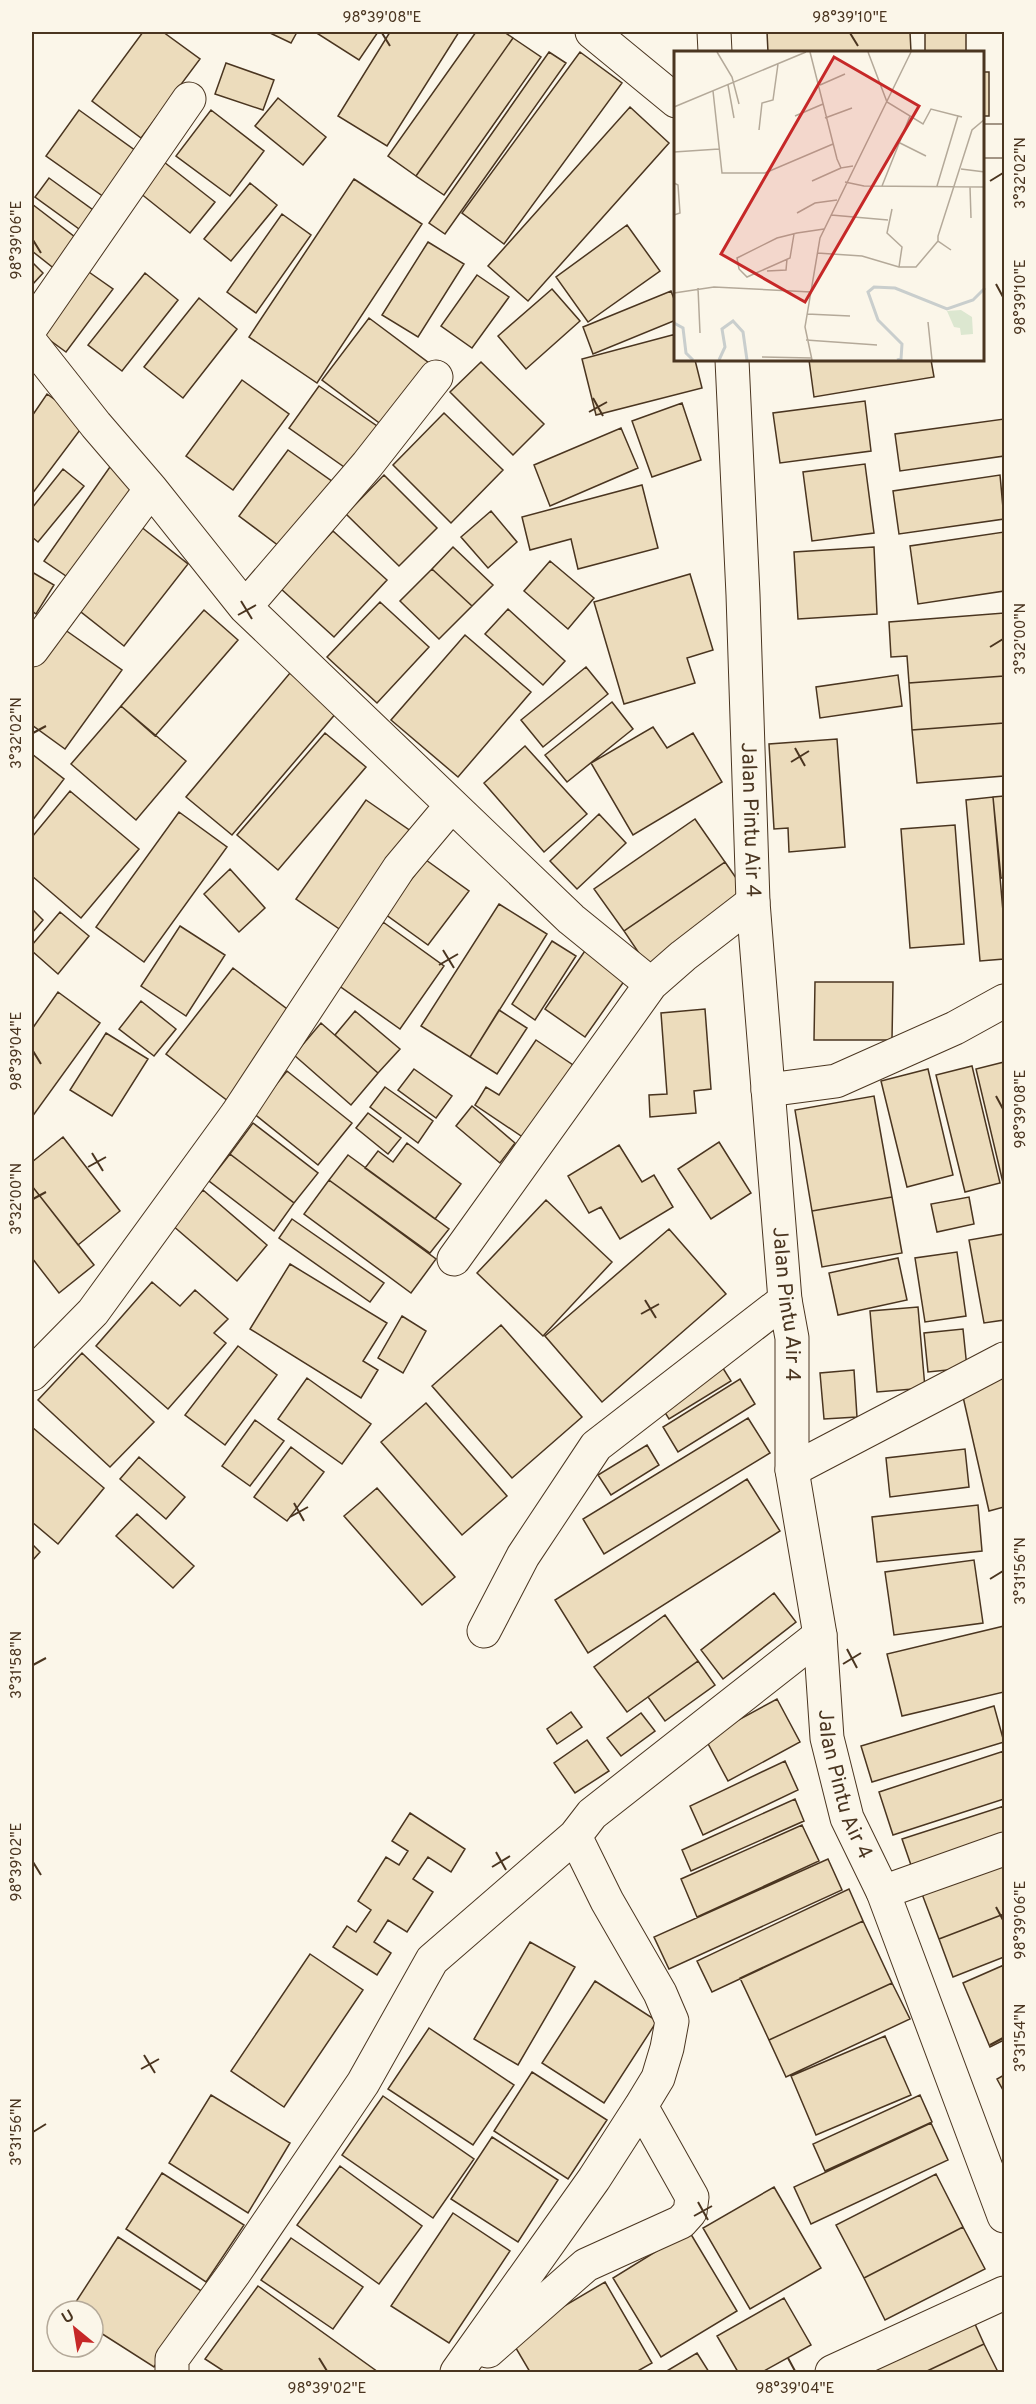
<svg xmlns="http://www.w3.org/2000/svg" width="1036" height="2404" font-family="Overpass,sans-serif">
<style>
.building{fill:#ecdcbc;stroke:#4a3520;stroke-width:1.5}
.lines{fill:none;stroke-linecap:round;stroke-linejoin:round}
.minor-casing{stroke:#4a3520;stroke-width:35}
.secondary-casing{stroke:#4a3520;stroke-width:35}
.minor{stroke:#fbf6e9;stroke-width:33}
.secondary{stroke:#fbf6e9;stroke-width:33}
.ticks{fill:none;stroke:#4a3520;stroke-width:2}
.labels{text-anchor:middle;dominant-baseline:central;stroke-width:4.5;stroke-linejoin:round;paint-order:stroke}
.street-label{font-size:21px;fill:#4a3520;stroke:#fbf6e9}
.inset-river{fill:none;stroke:#c9cecd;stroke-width:3}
.inset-road{fill:none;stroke:#b4a999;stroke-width:1.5}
.view{fill:#c62828;fill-opacity:0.15;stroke:#c62828;stroke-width:3}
.inset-edge{fill:none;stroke:#4a3520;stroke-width:3}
.neatline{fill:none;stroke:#4a3520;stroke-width:2}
.ticks-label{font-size:15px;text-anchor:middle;fill:#4a3520}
</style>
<rect width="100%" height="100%" fill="#fbf6e9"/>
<path class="building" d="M143,32H163L200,59L141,138L92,101Z
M268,32H297L291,43Z
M315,32H378L359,60Z
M390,32H459L387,146L338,116Z
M476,32H504L513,38L416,176L388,156Z
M767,32H910L911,52H768Z
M925,32H966V52H925Z
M513,38L541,57L444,195L416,176Z
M549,52L566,63L445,234L429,223Z
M580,52L622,83L504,244L462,213Z
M226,63L274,80L263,110L215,94Z
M984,72H989V116H984Z
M278,98L326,137L303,165L255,126Z
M630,107L669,143L528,301L488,266Z
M79,110L136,151L104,197L46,156Z
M211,110L264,151L230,196L176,156Z
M164,162L215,202L190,233L140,193Z
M49,178L100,215L86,234L35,197Z
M354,179L422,224L317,383L249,337Z
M250,183L277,205L231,261L204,239Z
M32,204L84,244L61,274L32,251Z
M282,214L311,235L256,313L227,292Z
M627,225L660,271L588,322L556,277Z
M428,242L464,264L418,337L382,315Z
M32,262L43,273L32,285Z
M86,270L113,289L66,352L40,333Z
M145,273L178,300L122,371L88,345Z
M477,275L509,297L472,348L441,326Z
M552,289L580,321L526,369L498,336Z
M671,291L676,304V320L593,354L583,327Z
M199,298L237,329L183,398L144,367Z
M369,318L429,363L382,425L322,380Z
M676,334V360H695L702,388L596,415L582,359Z
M809,360H931L934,377L814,397Z
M481,362L544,424L513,455L450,392Z
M242,380L289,414L233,490L186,456Z
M319,386L377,426L347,469L289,428Z
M47,394L86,422L32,494V416Z
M865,401L871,451L780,463L773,413Z
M682,403L701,460L652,477L632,421Z
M444,413L503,470L451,523L393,465Z
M1004,419V456L900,471L895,434Z
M621,428L638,468L550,506L534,465Z
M288,450L333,482L283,549L239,516Z
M112,464L137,481L69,578L44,561Z
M865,464L874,533L812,541L803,472Z
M63,469L84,486L38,542L32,537V508Z
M384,475L437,528L399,566L346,514Z
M1000,475L1004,519L899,534L893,491Z
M642,485L658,548L578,569L571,539L530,550L522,517Z
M491,511L517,542L488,568L461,537Z
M140,526L188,564L124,646L76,608Z
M333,531L387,580L334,637L280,588Z
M1004,532V591L918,604L910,546Z
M453,547L493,585L472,606L432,569Z
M874,547L877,614L798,619L794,552Z
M550,561L594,598L568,629L524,591Z
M432,569L472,606L439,639L400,601Z
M32,572L54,585L36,614L32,611Z
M690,574L713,650L687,658L695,683L624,704L594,602Z
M380,602L429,647L377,703L327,657Z
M508,609L565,661L543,685L485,634Z
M204,610L238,640L155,736L121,706Z
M1004,613V676L909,683L907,656L891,657L889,622Z
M61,627L122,670L65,749L32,725V668Z
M465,635L531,692L458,777L391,720Z
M586,667L608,694L543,747L521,720Z
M290,673L337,712L232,835L186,797Z
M898,675L902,706L820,718L816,687Z
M1004,676V723L912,730L909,683Z
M612,702L633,729L567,782L545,755Z
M121,706L186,761L136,820L71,764Z
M1004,723V776L917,783L912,730Z
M653,727L667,748L693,733L722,782L633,835L591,763Z
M325,733L366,767L278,870L237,835Z
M837,739L845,847L789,852L788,828L774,829L769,744Z
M525,746L587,814L544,852L484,783Z
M32,754L64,779L32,821Z
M70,791L139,849L81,918L32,876V837Z
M1004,796V878H1001L993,797Z
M993,797L1004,923V959L980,961L966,800Z
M366,800L418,836L348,935L296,899Z
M179,812L227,847L144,962L96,927Z
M599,814L626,843L577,889L550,861Z
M695,819L725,862L624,931L594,889Z
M955,825L964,944L910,948L901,829Z
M426,860L469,891L428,945L385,914Z
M725,862L752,901L651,971L624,931Z
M230,869L265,908L239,932L204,894Z
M499,904L547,934L470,1057L421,1026Z
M32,909L43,920L32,933Z
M60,912L89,936L58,974L32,951V945Z
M383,922L444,966L400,1029L338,985Z
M180,926L225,955L186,1016L141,986Z
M552,941L576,956L535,1020L512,1004Z
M591,942L632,970L585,1037L545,1009Z
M233,968L295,1015L228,1101L166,1054Z
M815,982H893L892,1040H814Z
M58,992L100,1023L32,1117V1029Z
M141,1001L176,1029L154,1056L119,1029Z
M705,1009L711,1089L694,1091L696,1113L650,1117L649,1095L667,1094L661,1013Z
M499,1010L527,1028L497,1074L470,1057Z
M355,1011L400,1049L378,1073L335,1035Z
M321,1023L378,1073L351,1105L294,1055Z
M106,1033L148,1059L112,1116L70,1090Z
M536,1040L576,1067L527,1140L475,1105L486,1087L499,1095Z
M1004,1062V1187L976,1069Z
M972,1066L1000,1183L965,1192L936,1075Z
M414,1069L452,1096L436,1118L398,1090Z
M928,1069L953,1175L907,1187L881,1081Z
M287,1071L352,1123L318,1165L253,1113Z
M385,1087L433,1121L418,1143L370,1107Z
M874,1096L892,1197L812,1211L795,1110Z
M472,1106L515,1143L500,1163L456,1126Z
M368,1113L401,1138L388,1154L356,1128Z
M253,1123L318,1173L294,1203L230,1154Z
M63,1137L120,1211L78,1245L32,1186V1162Z
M719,1142L751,1193L711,1219L678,1169Z
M407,1143L461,1184L435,1219L365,1168L378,1151L393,1162Z
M619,1145L642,1182L654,1175L673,1207L620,1239L601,1207L589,1213L568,1176Z
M230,1154L294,1203L274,1231L209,1181Z
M348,1155L449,1229L430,1253L329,1180Z
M329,1180L436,1259L411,1293L304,1214Z
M32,1186L94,1265L59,1293L32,1258Z
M203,1190L267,1245L237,1281L172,1225Z
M892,1197L902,1253L822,1267L812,1211Z
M969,1197L974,1224L937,1232L931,1204Z
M546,1200L612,1262L543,1336L477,1273Z
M292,1219L384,1283L370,1302L279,1238Z
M669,1229L726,1294L602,1402L545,1336Z
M1004,1234V1320L984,1323L969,1240Z
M957,1252L966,1316L925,1322L915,1258Z
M898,1258L907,1300L838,1315L829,1273Z
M290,1264L387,1323L363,1361L378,1370L361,1398L250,1329Z
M152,1282L180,1306L195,1290L228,1319L214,1333L226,1343L168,1409L96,1346Z
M918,1307L925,1388L877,1392L870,1311Z
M402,1316L426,1331L403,1373L378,1358Z
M501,1325L582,1417L512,1478L432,1386Z
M963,1329L967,1368L928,1372L924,1333Z
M238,1346L277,1375L225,1445L185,1415Z
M82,1353L154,1422L110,1467L38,1400Z
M721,1365L731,1381L669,1419L659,1403Z
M854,1370L857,1417L824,1419L820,1373Z
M307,1378L371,1424L342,1464L278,1419Z
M1003,1378L1004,1387V1507L989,1511L961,1388Z
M740,1379L755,1404L678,1452L663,1427Z
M426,1403L507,1496L462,1535L381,1442Z
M748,1418L770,1453L604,1554L583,1519Z
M255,1420L284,1441L250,1486L222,1466Z
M32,1427L104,1488L58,1544L32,1522Z
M647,1445L659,1465L611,1495L598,1475Z
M291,1447L324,1472L287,1521L254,1497Z
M965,1449L969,1487L890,1497L886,1458Z
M139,1457L185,1497L166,1519L120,1479Z
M747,1479L780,1531L588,1653L555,1600Z
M377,1488L455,1577L422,1605L344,1516Z
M978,1505L982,1551L877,1562L872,1517Z
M137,1514L194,1566L173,1588L116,1536Z
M32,1544L40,1552L32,1561Z
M974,1560L983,1623L894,1635L885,1572Z
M774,1593L796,1622L723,1679L701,1650Z
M665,1615L698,1661L627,1712L594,1667Z
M1004,1626V1692L902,1716L887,1654Z
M698,1661L715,1685L665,1721L648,1697Z
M777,1699L800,1742L728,1781L705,1738Z
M994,1706L1004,1742L872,1782L861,1746Z
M571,1712L582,1727L557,1744L547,1729Z
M641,1713L655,1731L621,1756L607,1738Z
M587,1740L609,1771L575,1793L554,1763Z
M1004,1751V1799L893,1835L879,1792Z
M785,1761L798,1790L703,1835L690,1806Z
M795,1799L804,1821L691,1871L682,1850Z
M1004,1806V1839L912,1868L902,1839Z
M410,1813L465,1849L451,1872L428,1857L413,1879L433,1892L407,1932L388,1920L374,1942L391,1953L377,1975L333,1947L347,1926L356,1932L371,1910L358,1901L386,1857L399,1865L408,1851L392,1841Z
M802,1825L819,1861L697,1917L681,1879Z
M1004,1853V1914L939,1939L919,1886Z
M828,1859L842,1890L669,1969L654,1937Z
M849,1889L863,1921L712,1992L697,1961Z
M1004,1914V1957L953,1977L939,1939Z
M863,1921L892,1983L769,2040L740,1978Z
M530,1942L575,1967L518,2065L474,2039Z
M310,1954L363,1990L284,2107L231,2071Z
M1004,1965V2040L990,2047L963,1983Z
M595,1981L657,2021L604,2103L542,2063Z
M892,1983L910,2019L786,2077L769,2040Z
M429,2028L514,2085L473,2145L388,2089Z
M885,2036L911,2095L816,2135L791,2076Z
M532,2072L607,2120L568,2179L494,2131Z
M1004,2075V2092L997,2079Z
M211,2095L290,2143L248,2213L169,2163Z
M920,2095L932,2122L825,2171L813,2144Z
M383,2096L474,2159L433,2218L342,2155Z
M931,2123L948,2160L811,2224L794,2187Z
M492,2137L558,2180L518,2242L451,2199Z
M340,2166L422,2226L379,2284L297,2225Z
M162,2173L244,2225L206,2282L126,2229Z
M936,2174L963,2227L864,2278L836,2225Z
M774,2187L821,2268L750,2309L703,2228Z
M453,2213L510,2251L449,2343L391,2306Z
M963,2227L985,2269L885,2320L864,2278Z
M689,2231L737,2311L661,2357L613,2278Z
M118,2237L203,2292L154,2367L93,2328V2311H70Z
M291,2238L363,2287L333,2329L261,2280Z
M605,2282L652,2363L636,2372H530L510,2338Z
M258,2286L378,2372H225L205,2359Z
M784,2298L811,2345L762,2372H738L717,2336Z
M970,2313L984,2344L925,2372H848Z
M984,2344L998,2372H925Z
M697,2353L709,2372H665Z"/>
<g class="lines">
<g class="minor-casing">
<path id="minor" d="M592,32L676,101
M984,141H1004
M32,326L189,99
M32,344L96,425L151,489L245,607L571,919L651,984L683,956L753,902
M245,607L367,465L436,377
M32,650L151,489
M768,1090L836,1081L955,1028L1004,1001
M454,1259L651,984
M32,1374L93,1312L237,1114L399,868L451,806
M792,1470L1004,1359
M484,1631L523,1556L596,1446L785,1300
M883,1892L1004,1849
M488,2351L586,2265L681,2222L690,2212L692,2197L641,2106
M172,2372V2359L235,2272L363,2083L432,1960L575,1836L592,1814L820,1635
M457,2372L594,2179L641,2106L658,2078L667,2048L672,2021L660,1993L607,1901L575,1836
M832,2372L1004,2293"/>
</g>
<g class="secondary-casing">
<g id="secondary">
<path d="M714,32L715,52"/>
<path id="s1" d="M732,360L743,595L753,902L785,1300L792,1338V1470L820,1635L827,1738L847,1818L883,1892L1004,2216"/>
</g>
</g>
<use href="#minor" class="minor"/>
<use href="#secondary" class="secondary"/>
</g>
<path class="ticks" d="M382,33L390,46M850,33L858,46M990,181L1003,173M33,240L41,253M996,284L1003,297M593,398L603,416M589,412L607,402M241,601L252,619M238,615L256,605M990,647L1003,639M33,733L46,726M795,748L805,766M791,762L809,751M443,950L454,968M439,965L458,954M33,1051L41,1064M996,1096L1003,1109M92,1153L103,1171M88,1167L106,1157M33,1199L46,1192M645,1300L656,1318M641,1314L659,1304M294,1503L304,1521M290,1517L308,1507M990,1579L1003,1571M847,1649L857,1668M843,1664L861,1653M33,1665L46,1658M496,1852L506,1870M33,1862L41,1875M492,1867L510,1856M996,1907L1003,1920M990,2045L1003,2038M144,2055L155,2073M141,2069L159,2059M33,2132L46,2124M698,2202L708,2220M694,2216L712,2206M319,2358L327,2371M788,2358L795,2371"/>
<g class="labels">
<g class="street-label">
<text stroke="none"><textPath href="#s1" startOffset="460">Jalan Pintu Air 4</textPath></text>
<text stroke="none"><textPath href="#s1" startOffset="946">Jalan Pintu Air 4</textPath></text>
<text stroke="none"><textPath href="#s1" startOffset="1432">Jalan Pintu Air 4</textPath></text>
</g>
</g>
<g transform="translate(674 51)">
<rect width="310" height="310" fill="#fbf6e9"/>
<path d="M287,259L298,266L299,283L287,284L286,277L280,276L273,260Z" fill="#dce7d0"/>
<path class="inset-river" d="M0,272L9,277L12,302L19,309M45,309L51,296L48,278L59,270L69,281L73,309M223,309L227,308L228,293L204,269L194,241L200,236L221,237L273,258L299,249L311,237"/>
<path class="inset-road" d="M43,1L58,26L65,53M136,1L163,108L167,117L179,115M194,1L213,51L249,73L257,58L284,65M54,34L60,67M146,34L171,23M39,40L48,122H91L159,93M0,56L132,1M121,65L149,53M151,67L178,57M85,79L88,52L99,49L104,13M224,91L252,105M0,101L45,98M287,118L311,121M138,130L167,117M171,131L190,135L311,136M0,132L4,134L6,162L0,164M208,135L236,65M263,135L284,65L288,66M296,136L297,167M218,158L213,182L228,196L225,216H242L264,190M123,162L141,152L163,149M157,164L214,169M120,183L116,207L73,226L65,218L63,207L103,187L123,182L150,178M277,199L264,190V185L298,79L311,68M143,202L188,205L225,216M93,220L112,219L113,208M24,237L26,282M0,242L40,236L137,241M133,263L176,265M254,271L258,309M132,289L203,294M88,306L138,307M138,309L131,276L146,187L237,1"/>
<path class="view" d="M160,6L245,55L131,251L47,203Z"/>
<rect width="310" height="310" class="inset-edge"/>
</g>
<rect width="1036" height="2404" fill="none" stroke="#fbf6e9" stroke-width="66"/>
<g transform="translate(75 2329) rotate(330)"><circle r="28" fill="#fbf6e9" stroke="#b4a999" stroke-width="1.5"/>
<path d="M0-4.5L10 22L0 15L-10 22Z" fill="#c62828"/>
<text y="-9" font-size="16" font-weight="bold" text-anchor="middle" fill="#4a3520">U</text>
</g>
<rect x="33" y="33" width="970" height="2338" class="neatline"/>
<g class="ticks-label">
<text x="382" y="22">98°39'08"E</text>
<text x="850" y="22">98°39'10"E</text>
<text transform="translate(1020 173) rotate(-90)" y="5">3°32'02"N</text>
<text transform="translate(16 240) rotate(-90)" y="5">98°39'06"E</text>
<text transform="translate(1020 297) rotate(-90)" y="5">98°39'10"E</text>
<text transform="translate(1020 639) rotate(-90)" y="5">3°32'00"N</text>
<text transform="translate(16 733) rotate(-90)" y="5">3°32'02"N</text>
<text transform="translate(16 1051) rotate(-90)" y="5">98°39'04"E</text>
<text transform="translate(1020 1109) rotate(-90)" y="5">98°39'08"E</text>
<text transform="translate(16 1199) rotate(-90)" y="5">3°32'00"N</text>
<text transform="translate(1020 1571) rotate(-90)" y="5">3°31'56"N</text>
<text transform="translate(16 1665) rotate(-90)" y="5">3°31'58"N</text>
<text transform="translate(16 1862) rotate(-90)" y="5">98°39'02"E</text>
<text transform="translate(1020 1920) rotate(-90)" y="5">98°39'06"E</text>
<text transform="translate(1020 2038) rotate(-90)" y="5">3°31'54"N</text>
<text transform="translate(16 2132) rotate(-90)" y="5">3°31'56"N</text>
<text x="327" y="2393">98°39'02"E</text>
<text x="795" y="2393">98°39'04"E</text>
</g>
</svg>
